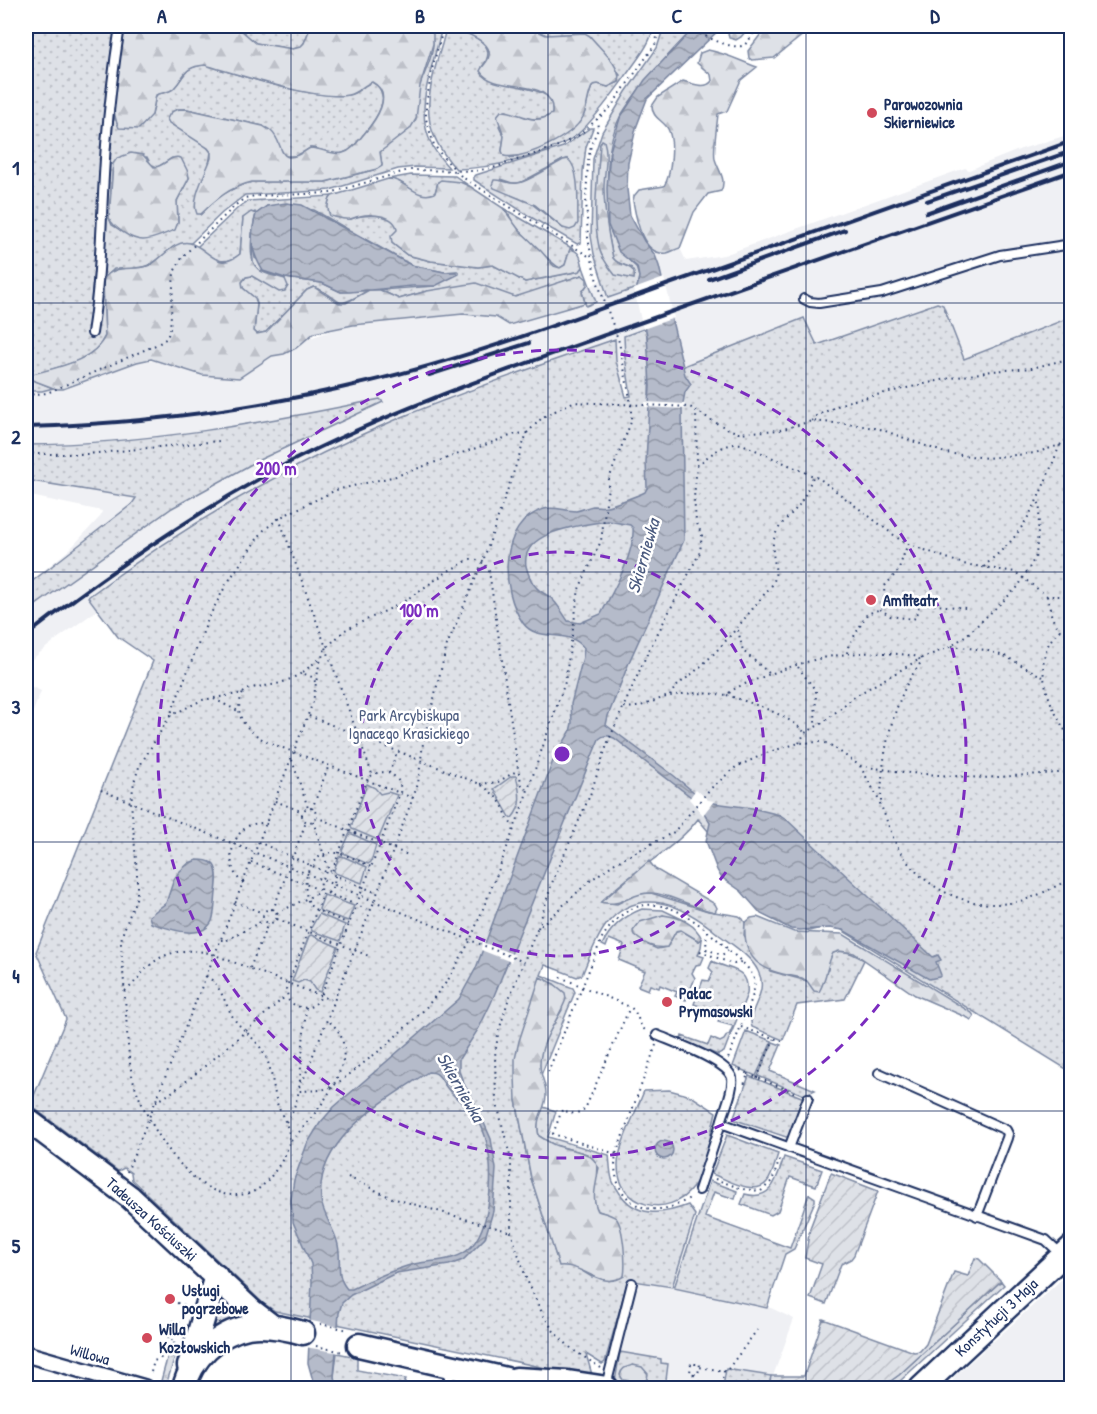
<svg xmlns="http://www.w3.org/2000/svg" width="1097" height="1414" font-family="'Patrick Hand',sans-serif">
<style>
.built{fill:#eff0f4}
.grass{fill:url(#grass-dots);stroke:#7c88a2;stroke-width:1.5;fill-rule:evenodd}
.forest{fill:url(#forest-firs);stroke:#7c88a2;stroke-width:1.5}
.garden{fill:url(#garden-furrows);stroke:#7c88a2;stroke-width:1.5}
.water{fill:url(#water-waves);stroke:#77839f;stroke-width:1.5;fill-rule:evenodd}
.pier{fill:#fff}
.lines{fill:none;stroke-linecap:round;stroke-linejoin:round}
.lane-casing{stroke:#1b2f5e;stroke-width:12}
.street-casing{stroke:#1b2f5e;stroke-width:20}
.secondary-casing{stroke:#1b2f5e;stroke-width:27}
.path{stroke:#1b2f5e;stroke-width:2;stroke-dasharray:1.5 4.5;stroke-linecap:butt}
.lane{stroke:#fff;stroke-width:8}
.street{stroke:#fff;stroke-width:15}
.secondary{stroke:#fff;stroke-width:22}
.rail{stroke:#1b2f5e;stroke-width:4}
.grid{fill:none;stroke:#1b2f5e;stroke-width:1.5;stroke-opacity:0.55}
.ring{fill:none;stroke:#7b2cbf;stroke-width:3;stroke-dasharray:10 8}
.poi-dot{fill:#d1495b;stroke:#fff;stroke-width:2}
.labels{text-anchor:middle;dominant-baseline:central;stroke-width:5;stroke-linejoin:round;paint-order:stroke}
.poi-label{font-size:16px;font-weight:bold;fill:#1b2f5e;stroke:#fff;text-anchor:start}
.park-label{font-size:16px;fill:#4c5c80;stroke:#fff}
.street-label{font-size:16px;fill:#1b2f5e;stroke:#fff}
.water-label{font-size:18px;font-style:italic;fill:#49597e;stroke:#fff}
.centre{fill:#7b2cbf;stroke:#fff;stroke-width:3}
.ring-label{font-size:18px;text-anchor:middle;font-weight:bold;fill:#7b2cbf;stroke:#fff;stroke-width:5;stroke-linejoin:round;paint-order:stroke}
.neatline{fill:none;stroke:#1b2f5e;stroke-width:2}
.grid-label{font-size:20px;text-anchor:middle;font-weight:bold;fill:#1b2f5e}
</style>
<defs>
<pattern id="grass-dots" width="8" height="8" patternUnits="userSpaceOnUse" patternTransform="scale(1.5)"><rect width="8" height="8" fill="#dee1e7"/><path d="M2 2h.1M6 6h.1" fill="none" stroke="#bec1c9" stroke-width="1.8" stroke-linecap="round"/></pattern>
<pattern id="forest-firs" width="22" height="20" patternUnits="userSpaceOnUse" patternTransform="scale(1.5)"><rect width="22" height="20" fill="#dee1e7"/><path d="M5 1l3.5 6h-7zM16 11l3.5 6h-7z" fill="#bec1c9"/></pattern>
<pattern id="garden-furrows" width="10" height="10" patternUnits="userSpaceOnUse" patternTransform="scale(1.5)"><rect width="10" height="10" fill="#dee1e7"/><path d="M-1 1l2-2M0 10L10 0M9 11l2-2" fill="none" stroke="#bec1c9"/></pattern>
<pattern id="water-waves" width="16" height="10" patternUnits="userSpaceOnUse" patternTransform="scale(1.5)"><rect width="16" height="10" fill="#b5bbca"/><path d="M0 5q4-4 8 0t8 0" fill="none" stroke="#9298a7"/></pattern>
</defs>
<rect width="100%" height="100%" fill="#fff"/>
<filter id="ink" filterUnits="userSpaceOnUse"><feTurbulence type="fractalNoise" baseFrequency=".0167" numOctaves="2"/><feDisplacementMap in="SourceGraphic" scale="12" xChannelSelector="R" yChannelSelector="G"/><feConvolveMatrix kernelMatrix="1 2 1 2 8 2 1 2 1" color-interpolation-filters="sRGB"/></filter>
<g filter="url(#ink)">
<path class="built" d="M1071,134V317L964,359L943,305L938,303L816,345L804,318L686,365L642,373L512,421L138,581L57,639L26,664V585L70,549L100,517L102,511L26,495V388L100,365L272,351L348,325L471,313L590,287L657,242L680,248L686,261L724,255L965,168L969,170L1021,149Z
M26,684L41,691L26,730Z
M1071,1271V1388H950L955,1376Z
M638,1281L771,1308L794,1319L773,1376H771L769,1388H719V1386L666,1379L657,1388L615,1382L620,1352Z"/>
<path class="grass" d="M26,26H118L107,93L100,164L97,238L88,334L91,338L96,334L98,323L109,142L113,110L115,120L152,115L156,95C162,92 170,93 174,88C186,75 183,67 205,65C245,76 308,99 348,95C358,94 363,85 372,82C395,94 375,121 364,134C358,141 352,151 343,153C333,156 321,148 310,148L299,156H285L281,153L276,138L263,126L187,109H176L211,152L201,214C216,199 230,187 252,182H325L377,169L382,166L380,152C395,135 434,64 433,43C433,37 430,30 427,26H442C435,65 412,106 432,145C436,154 443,161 449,168L415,167L398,169L330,190L319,191L245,195L222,213L191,243C172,243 168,254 153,263C141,270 128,269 114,269L103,280L105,336C93,364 52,368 27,376L28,378L53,388L42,391H26ZM147,157L151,165L158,167L172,158L189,178L177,201L178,222L134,238L112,225L109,218L113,164L118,158Z
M223,26H311L304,43L301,47L293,49L255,43L242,31Z
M446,26C453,26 457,29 464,32C481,39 497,48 482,67C493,73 504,81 516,85C533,92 555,89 552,114C536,124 522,117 506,111L499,126L504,136L502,151L511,158C531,152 573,137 583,116C588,107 587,94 593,85L598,84L608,87L619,82L620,75L585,34L546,35L527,26H654C650,46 636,60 625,77C612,95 595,119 578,134C551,155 490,169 456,169C421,130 425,105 438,57C441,47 445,36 446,26Z
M664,26H675L690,32C665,60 639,85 620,117C606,143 607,179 608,207C608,213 607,220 609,226C612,237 627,260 636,267L639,277L637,288L608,298L594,254L591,236L593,159L602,132L626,92L657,48ZM600,144L606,223L613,258L616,262L632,268L603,258L596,217Z
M590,128H593L586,147L583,171L581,243L577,244L529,216L474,180V177L476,175L563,147ZM568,159L563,228L500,179L512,183H520L563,160Z
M411,175L455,176L471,187L460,182H438L435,193C414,202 407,179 388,179Z
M332,196L329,200L350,219C361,215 391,212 397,225C399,230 394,238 392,243L407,255L431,261L478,267L493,265L525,282L580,271L583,267L596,302L586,306L582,292L587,285L582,275L524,295L515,297L504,294L427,291L399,299L380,290L435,286L456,271L444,272L411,265L314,210L267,206L256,214L255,212L243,218L240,254C223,268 212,258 197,247L240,206L248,201Z
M503,208L575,250L570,249L565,265L560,268C554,266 519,231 514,224C510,218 509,213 503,208Z
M251,234L255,258L285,278L322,283L341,292L369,290C329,313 347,299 313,287L307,290L266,332L257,334L254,331L257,304L255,299L243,288L242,282L246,277L252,276L279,291L281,278L258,270L253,262Z
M937,303L943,305L964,359L1071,317V1072L834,925L809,931L784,922L698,819C675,850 629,872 601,902L617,904L637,894L651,893L708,911L739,916L743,919L745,923L744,935L770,971L807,981L828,970L829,960L833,953C844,949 854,954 864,960L845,999L797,1005L783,1040L752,1027C746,1009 770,994 758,971C751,956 731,944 718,934C685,906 639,883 606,925C595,940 589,958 582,975L577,977L545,965L541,975L573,988L575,992L541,1075C535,1052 550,1029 562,1010L554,984L540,978L516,1100L531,1178L559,1265L574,1266L592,1277L609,1215L598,1211C590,1197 595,1183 599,1168L587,1154L554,1145L539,1136C536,1125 538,1117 543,1107L556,1111L548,1137L609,1155C610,1163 610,1172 612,1179C613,1184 617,1188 619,1192C636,1218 662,1215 688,1205L695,1215L672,1287L628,1280L605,1362L602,1364L586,1354L593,1378L275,1311L263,1303L132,1180L131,1173L124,1168L118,1171L30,1105L66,1019L36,952L153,661L118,637L88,597C185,525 290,464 402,417C472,388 544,364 615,339L616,361L626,397L631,396L625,357L624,336L646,328L650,363L649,394L686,365L804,318L817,345Z
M380,399L383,402L259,460L172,508L26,612V586L132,504L136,498L26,480V445C145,444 264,423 380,399Z
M642,909L663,910L686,921L674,917L648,945L657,949L667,947L676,931L681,930L699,941L702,939L701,947L698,955L704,957L701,964L696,965L692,973L695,978L686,1000L675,996L677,992L660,985L659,988L650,985L648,990L638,986L645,971L619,960L624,945L609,939L606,947L602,945C610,928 624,916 642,909Z
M712,961C730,971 750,967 747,994L727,1044L724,1052L718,1055L681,1040L682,1036L708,1045L711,1038L720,1042L724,1040L727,1035H729L733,1026L718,1022L720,1014L694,1004L703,980L709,981L713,972L709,968Z
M746,1031L772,1041L756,1076L733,1066Z
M773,1042L781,1045L770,1071L815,1090L804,1095L758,1076Z
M749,1076L804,1098L790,1136L786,1137L733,1119Z
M669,1090L691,1096L716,1112C710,1134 706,1168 693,1187C669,1220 617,1207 618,1165C618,1146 637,1110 644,1091Z
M727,1135L778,1154C775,1162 773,1175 767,1182C755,1197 726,1179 712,1174Z
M784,1157L822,1170L816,1186L790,1177L778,1211L771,1215L741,1204L745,1194C773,1202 777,1177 784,1157Z
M710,1181L737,1191L735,1199L714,1192L705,1217L790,1248L809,1194L815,1198V1201L794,1249L785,1254L767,1308L674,1288Z
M220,1295L242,1316L210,1332Z
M620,1352L661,1359V1363L668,1364L666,1380L657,1388L615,1382Z
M337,1353L357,1357V1370L406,1379L402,1388H337L334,1377Z
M168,1355L175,1357L167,1382L161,1381Z
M726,1369L771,1376L769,1388H719L720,1386L723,1387Z"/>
<path class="forest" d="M125,26H223L242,31L256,43L293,49L300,47L304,43L311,26H427L433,34V44L420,86L416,119L410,129L380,152L382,165L377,169L325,182H252C230,187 216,199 201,214H197C190,199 206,173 211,158V152L208,148L169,123L167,119C171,109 177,109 187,109L263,126C266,128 269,129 271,131C286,144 275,171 310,148C321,148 333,156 343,153C352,151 358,141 364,134C375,121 395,94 372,82C363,85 358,93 348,95C318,101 237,74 205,65C183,67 186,75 174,88C170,93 162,92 156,95L152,115L139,129L119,128C106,102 119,54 125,26Z
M453,26H527L546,35L585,33L590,36C600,49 621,65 619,82L608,87L598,84L593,85C587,95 588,107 583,117C573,136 525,160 504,156L502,151L504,136L497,116L501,111C520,110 531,128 552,114C556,74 495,96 480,71C482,66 486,64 488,59C496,40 462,34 453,26Z
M733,26H750L741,37L736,40L729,38L728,33Z
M767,26H814L774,58L752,60L749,58L748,51Z
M708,50C725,53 740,61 757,67L741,80L727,111L718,114C717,126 713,148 715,159C718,170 727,179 721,191L708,194L694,212L680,248C676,249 671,252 667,253C642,257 636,218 633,201L634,196L639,190L664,186C671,175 675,142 668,129C663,120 652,118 652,106L658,97L683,81C692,83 705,90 712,81L711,75L697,63L700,53Z
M602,140L604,141C609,156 604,172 604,188C604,212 608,234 613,258C620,268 637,264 634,279L615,275C609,267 601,258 599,247C592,214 598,177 600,144Z
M131,153L143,155L154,167C165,167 170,154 181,158L188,172L189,178L177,201L178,222L175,230C166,233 153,240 143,240C131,240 113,227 109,218L113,164L117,158Z
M568,159C581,170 577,207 578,223L575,228L570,230L563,228L535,205L494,188L492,185L494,180C503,179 509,185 518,183C529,181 552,166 563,160Z
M388,179C406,179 416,201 435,193L438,182L441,180L460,182L471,187L503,208L519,230L541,251L554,266L560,268L565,265L570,249C580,251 581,258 583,267L580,271L525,282L493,265L478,267L431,261L407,255L392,243L391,236L397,230C396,215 371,213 360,216C358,216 352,219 350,219C344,220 336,217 330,216C327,209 327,202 332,196Z
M251,212L256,214C253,226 246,260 258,269C264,275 277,276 285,279L288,286L285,291L279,292L252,276L246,277L242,282L243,288L255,298L257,304L254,331L257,334L266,332L307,290L314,287L339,303H346L369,290H380L399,299L427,291L476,283L515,297L582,275L587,279V285L582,292L585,303L509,325L496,317L463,314L353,325L314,333L296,348L284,354L272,356L239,378L202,375L151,359L137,362L63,389H56L27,378L26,376C52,368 93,363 105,336L103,280C113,263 134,272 150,265C162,259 174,239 190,243C210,249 217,273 240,254L243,218Z
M649,861L655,869L715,904L717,908L715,912C694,909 672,894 651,893C631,892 622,908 601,902Z
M663,915C679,917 695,923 702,939L699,941L681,930L676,931L667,947C653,949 645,944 634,935L633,931L640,922Z
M757,917L794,932L843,934L972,1013L974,1016L971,1020L968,1018L915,995L854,953L839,951L833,953C827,964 827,978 819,992L814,991L807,981L802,978C767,972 742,965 745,923L751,918Z
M540,977L554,984L565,993L566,999C558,1021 541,1039 540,1063C539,1075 547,1084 546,1095C546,1111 534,1117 539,1136C544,1139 550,1143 555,1145C566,1149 578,1150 588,1155C610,1168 586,1189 598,1211C604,1213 611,1214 616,1218C624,1227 626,1265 624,1276C600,1291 584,1263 559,1266L531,1178L516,1100L515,1077V1059L519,1041Z
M1001,1281L1004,1285L899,1382L889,1388H881L899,1375Z
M633,1365L642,1367L648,1374L647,1379L643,1382L623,1380L620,1375C622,1367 627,1367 633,1365Z"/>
<path class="garden" d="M512,776H516C520,791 523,806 512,818L510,817L494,789Z
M367,784L375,788L380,794L388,792L397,795L378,840L352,829L351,827Z
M350,833L376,845L371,862L368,864L343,853L342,851Z
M342,856L367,867L362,883L335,873L334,870L339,857Z
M324,895L354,906L348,921L320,911L319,909Z
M319,914L345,925L340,941L312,931L311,928Z
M311,935L338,947L320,992L315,990L310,982L304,980L298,983L292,981L309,936Z
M831,1173L878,1191L854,1255L851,1259L841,1264L826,1304L810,1298L822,1264L805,1258L810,1228Z
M975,1258L979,1259L1001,1281L899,1375L881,1388H769L771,1376H804L823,1319L914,1352L920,1351L926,1344L954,1272L968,1276Z"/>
<path class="water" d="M693,26H723L647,99L636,128L628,163L627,189L630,215L644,241L655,255L659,266L685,375L691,384L685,392L682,409L684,540L630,660L608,716L606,725L673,775L706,802L752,808L780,815L786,819L933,957L938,955L941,960L936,962L941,975L939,977L929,979L843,930L830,928L800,930L791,929L761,914L741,891L721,877L717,870L706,841L710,823L703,811L691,797L614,738C608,736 605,734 599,739L491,1003L479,1028L459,1059V1071L464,1084L477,1107L491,1139L496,1169L493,1211L485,1238L463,1260L449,1265L396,1273L351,1295L342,1303L339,1313L334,1377L337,1388H315L308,1363L312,1282L311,1264L293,1222L291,1200L294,1180L307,1144L320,1123L334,1107L459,999L476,968L554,758L570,732L572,723L571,704L583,657L584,648C569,627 538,644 523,623C500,590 498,523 544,509C553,506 566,511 576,511C582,510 587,507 593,506C598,506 603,507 607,506C613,505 639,495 645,492L647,488L646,462L650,386L647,335L637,288L639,277L637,267L619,252L608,225L607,188L610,151L620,118L637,92L645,80L690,32ZM608,521L630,525L633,528C635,554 613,591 601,614L580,623L568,621C563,614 558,604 551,598C546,594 540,592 536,587C530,581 528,574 526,566C520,530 584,525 608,521ZM428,1072C441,1072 440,1080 447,1088C455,1099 468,1106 476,1117C497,1145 495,1222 471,1247C455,1264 428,1259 407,1266C388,1272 370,1280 352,1289H347C334,1274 343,1260 337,1241C333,1227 322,1213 321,1199C315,1138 386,1100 428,1072Z
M286,203L302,205L411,265L444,272H459V274L435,286H412L350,292H341L322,283L285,278L263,271C250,250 250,236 256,214L267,206Z
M197,860C203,860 210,860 214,865C219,872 217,885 216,893C215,901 215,913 212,921C202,942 167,928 151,923L149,916L166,903L174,879L179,872L189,863Z
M655 1150a9 9 0 1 1 18 0a9 9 0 1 1-18 0Z"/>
<path class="pier" d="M664,278L674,318L643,329L634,289Z
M645,402L685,404V409L645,407Z
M696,789L708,800L714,801L703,815L689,799Z
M482,942L515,955L511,962L481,950Z
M307,1320L341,1327L340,1353L305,1347Z"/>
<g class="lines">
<g class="lane-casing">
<path id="lane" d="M804,299L810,302L819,303L882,293L1000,255L1072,244
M92,333C102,271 101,207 106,145C109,105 114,65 120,26
M657,1035C673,1042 728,1061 732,1078C734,1091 724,1110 721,1123L1046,1240L1061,1254
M879,1073L1006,1130L1008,1134L1007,1138L977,1216
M789,1148L808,1098
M699,1190L721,1123
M606,1386L632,1283
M447,1387L452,1368"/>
</g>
<g class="street-casing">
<path id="street" d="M26,1354L145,1388"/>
</g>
<g class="secondary-casing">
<path id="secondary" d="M26,1119L130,1197L252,1311L273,1327
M359,1345L506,1379L534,1388
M189,1366L216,1276
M516,1379L568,1382L607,1388
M184,1388C191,1359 217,1333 248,1327C266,1324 285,1328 303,1333
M921,1388L1072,1247"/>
</g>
<path class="path" d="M444,26L432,69L426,105V119L434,145L443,157L462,177L590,257
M684,26C696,31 732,52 744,45C750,41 754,31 759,26
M26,395L47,393L158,344L167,338L170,329L174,272L183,256L237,204L245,198L255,196L330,193L409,170L475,171L496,167L561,145L579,135L610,108L655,45L660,26
M812,421L814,417L846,402L946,379L992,371L1032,368L1072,358
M1066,439V422L1072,404
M26,454H88L219,441
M697,465C710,455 724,442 742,444L820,479L903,542L963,564L1015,572L1047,596H1072
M279,518L372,774
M984,567C992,558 1002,551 1011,541C1035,513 1046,479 1060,445
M1047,596L1052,618L1060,630L1072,631
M886,600L966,608
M880,609L890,616L913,619L915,618L920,603
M738,630L743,651L770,674
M1060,630C1026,659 1051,711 1072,741
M952,646L985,650L1007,657L1043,677
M847,653L848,647L867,614L878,610L885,605L884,587L898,571L907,546
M798,667L816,691L815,726
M303,672L319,659
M243,693C252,686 260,687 271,685C281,684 293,678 302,673L312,677L316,683L319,665L325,649L345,630L400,604L450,570L471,559L483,561L489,571L518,769L522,785L528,792
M727,695C750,703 789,714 805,733
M670,696C674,686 685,680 693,673C724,647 746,616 772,585C781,570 769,555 774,539C777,525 791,516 799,505C805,496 809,485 814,475
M214,699L238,711
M624,707C640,710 655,699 670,696C689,692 708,693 727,695C735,686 749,683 760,678C803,661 838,651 885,653C896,654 907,654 918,657L921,662C916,670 910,677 906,686C888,724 881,763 881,805
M170,716L202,700L243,693C232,716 246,729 265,741L413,798
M309,716L480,784C490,791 499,798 504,809C507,816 508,821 514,827
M799,743L805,733L824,722L855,696L920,659L952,646L970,632L1018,587L1036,556L1040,506L1038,501
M292,760L308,808
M860,766C867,779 876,792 881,806C888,822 892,839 901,853C928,895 983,915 1030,898C1044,893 1058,885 1072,878
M389,773L397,752
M480,784L498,782L518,770
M101,790L524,962
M275,801L303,812
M302 815a7 7 0 1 1 14 0a7 7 0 1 1-14 0Z
M312,809L329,765
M316,817L408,855
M313,821L329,871
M258,842L326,872L332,871L334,875L375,892
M251,862L320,890
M326,872L321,880L320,892L323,894L286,989L289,1001C301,1011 314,1010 321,996L400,793C404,773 378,765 367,780L332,871
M243,883C219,865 235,816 267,824
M327,893L369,910
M328,893L334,885L335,876
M235,902L263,913
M263 916a7 7 0 1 1 14 0a7 7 0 1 1-14 0Z
M273,910L306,822
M277,913L320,892
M277,919L369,956
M349,924L312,908C298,889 307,850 336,853C347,854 361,862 371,867
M538,928L552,883L590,795L608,742L646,656L700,552L702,535L696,521L694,498L697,465L696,409
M707,931L706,949L722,955L728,950
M221,940H227L264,920
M700,951L730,963L734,964L741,962
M250,968L268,923
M206,976C223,985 225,1009 238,1024C247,1033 259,1043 265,1055C272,1069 273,1088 277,1103C281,1116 291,1127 289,1142C288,1154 275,1172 267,1181C259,1191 248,1195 235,1195C189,1197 141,1116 132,1075C127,1050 127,1024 125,998C124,980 122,962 121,944L122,935L137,896V872L131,802L134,782L139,767L170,716L209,617L226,585L255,542L264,530L279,518L336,490L396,476L516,434L527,433
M560,977L630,1007C640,1014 637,1026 648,1032
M125,991C134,985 140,974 148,967C165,950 192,947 215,955L334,1001L374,902L418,784L423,743L447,645L483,561L527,433L543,417L573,402L690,407L718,424L738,433L780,430L812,421L857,425L880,429L945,453L987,458L1035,453L1060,445L1072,435
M306,1008L299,1091L322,1090L333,1086L346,1077L384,1047L424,1010L448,980L470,941L497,874L520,813L565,682L579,589L601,541L609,479L631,422V404L619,342L595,275L588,238L586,199L588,161L591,145L598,129L597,119
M741,1027L782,1041
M656,1045L616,1154C608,1204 654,1225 692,1196
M740,1070L748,1074L744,1085
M548,1072L602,938C611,924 623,910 640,906C675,898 708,931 731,952C738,959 748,966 753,976C756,983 754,990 752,998L728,1059
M748,1074L798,1094
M757,1078L774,1039
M300,1082L304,1078L334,1002
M156,1101C171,1099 267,1012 286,996
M286,1122L292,1114L299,1091
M291,1141C315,1115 372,1051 327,1020
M616,1154L553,1134L562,1110L575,1114L585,1109L630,1007
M127,1172L221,939L313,702L316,683
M348,1177L392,1198L511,1232
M715,1179L742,1189L761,1191L772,1181L781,1156
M177,1303L188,1306
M320,1324L349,1330
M162,1346L172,1348
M316,1346L343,1352
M601,1368L573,1350L555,1333L543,1315L526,1278L511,1232V1160L496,1100L495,1056L498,1034L508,1001L537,929L591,880L615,863L674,832L710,789L736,767L769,752L799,743L822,742L829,744L860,766L910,773L983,778L1072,772
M728,1369L757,1330
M151,1372L154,1361L163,1357L165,1353L171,1354L175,1341L168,1339L172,1321L184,1324
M694,1374H698L700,1364H695L696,1360
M694,1374L690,1373L691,1363L695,1364
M693,1381L722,1385L724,1371L699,1367
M623,1386L638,1388
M659,1388L667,1384L696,1388
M692,1388L694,1374"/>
<use href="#lane" class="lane"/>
<use href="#street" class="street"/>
<use href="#secondary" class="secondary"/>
<path class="rail" d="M927,201L1072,151
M926,213L1072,161
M709,279L845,230
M429,375L529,343
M26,427C141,424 255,409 367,382C470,358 569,320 669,284C803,236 937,188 1072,141
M26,636C108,572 194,513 286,464C389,411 499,373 608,334C762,279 917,226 1072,171"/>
</g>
</g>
<path class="grid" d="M291,26V1388M548,26V1388M806,26V1388M26,303H1072M26,572H1072M26,842H1072M26,1111H1072"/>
<g class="ring">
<circle cx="562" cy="754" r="202"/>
<circle cx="562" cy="754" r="404"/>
</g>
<g class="poi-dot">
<circle cx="872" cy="113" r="6"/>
<circle cx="871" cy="600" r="6"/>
<circle cx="667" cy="1002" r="6"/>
<circle cx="170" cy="1299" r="6"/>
<circle cx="147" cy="1338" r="6"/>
</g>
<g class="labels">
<g class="poi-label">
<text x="884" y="104">Parowozownia<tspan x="884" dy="18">Skierniewice</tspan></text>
<text x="883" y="600">Amfiteatr</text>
<text x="679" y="993">Pałac<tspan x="679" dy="18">Prymasowski</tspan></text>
<text x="182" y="1290">Usługi<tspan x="182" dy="18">pogrzebowe</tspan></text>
<text x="159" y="1329">Willa<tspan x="159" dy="18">Kozłowskich</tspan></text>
</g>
<g class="park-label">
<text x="409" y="715">Park Arcybiskupa<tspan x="409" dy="18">Ignacego Krasickiego</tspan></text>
</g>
<g class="street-label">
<text transform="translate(152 1219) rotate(42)">Tadeusza Kościuszki</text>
<text transform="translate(996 1317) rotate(-43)">Konstytucji 3 Maja</text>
<text transform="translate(90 1354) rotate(16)">Willowa</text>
</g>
<g class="water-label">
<text transform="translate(643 556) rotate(-74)">Skierniewka</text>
<text transform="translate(461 1087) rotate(60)">Skierniewka</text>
</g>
</g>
<circle cx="562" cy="754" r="9" class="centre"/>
<g class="ring-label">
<text x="276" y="475">200 m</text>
<text x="419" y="617">100 m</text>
</g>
<rect width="1097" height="1414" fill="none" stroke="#fff" stroke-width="66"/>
<rect x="33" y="33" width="1031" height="1348" class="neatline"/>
<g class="grid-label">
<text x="162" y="23">A</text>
<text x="420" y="23">B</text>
<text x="677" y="23">C</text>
<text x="935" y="23">D</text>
<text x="16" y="175">1</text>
<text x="16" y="444">2</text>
<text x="16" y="714">3</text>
<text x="16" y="983">4</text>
<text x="16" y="1253">5</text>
</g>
</svg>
